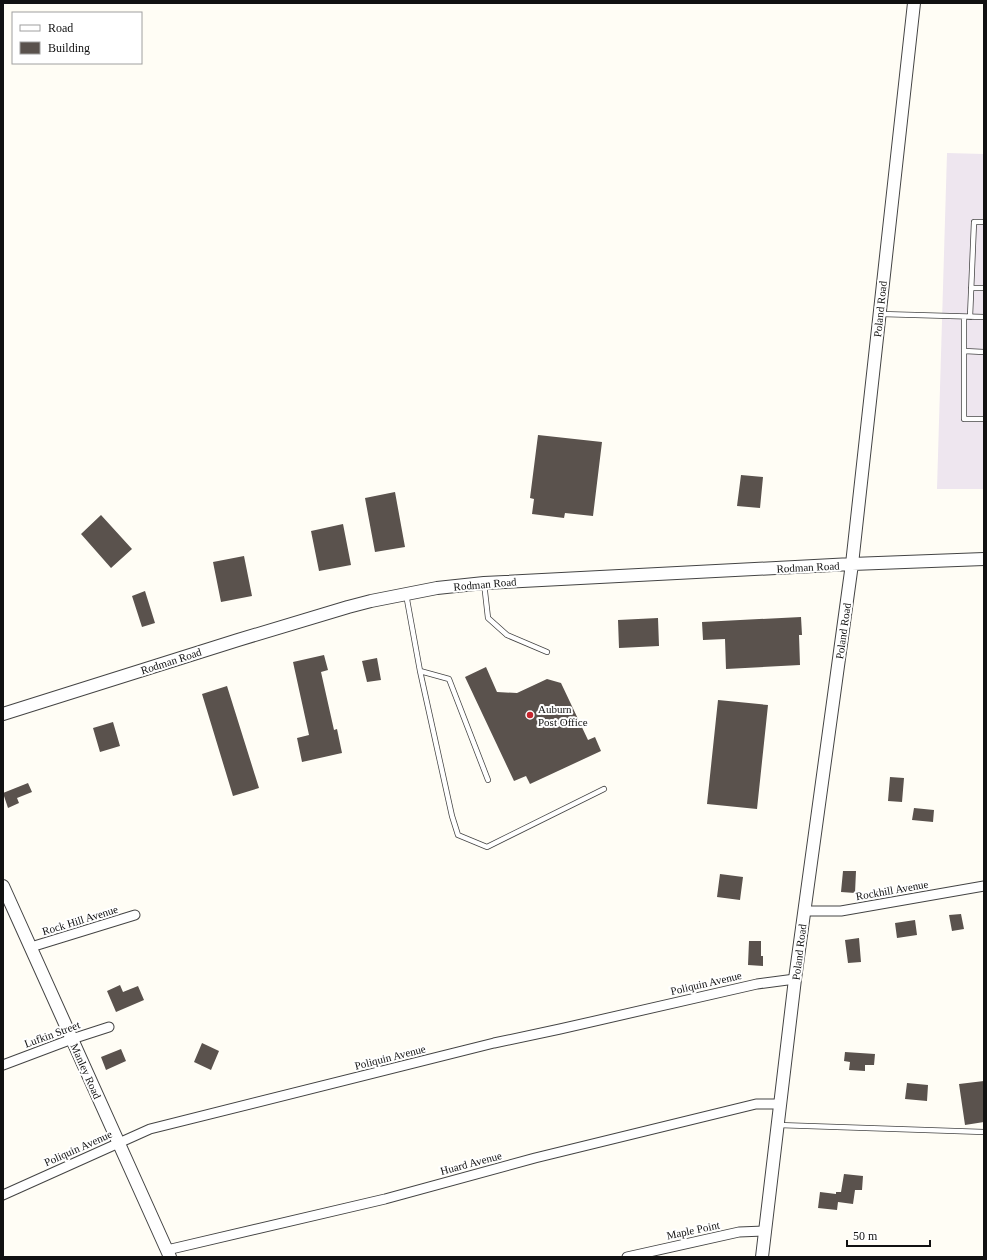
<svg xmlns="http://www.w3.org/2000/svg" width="987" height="1260" font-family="'Times New Roman',serif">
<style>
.industrial{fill:#eee6ef}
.building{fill:#5a524d}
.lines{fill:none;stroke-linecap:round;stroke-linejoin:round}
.service-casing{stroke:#444;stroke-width:6}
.minor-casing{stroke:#444;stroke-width:11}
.tertiary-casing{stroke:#444;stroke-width:14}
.service{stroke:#fff;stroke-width:4.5}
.minor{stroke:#fff;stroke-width:9}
.tertiary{stroke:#fff;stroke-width:12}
.poi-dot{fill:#c4262e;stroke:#fff;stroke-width:1.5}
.labels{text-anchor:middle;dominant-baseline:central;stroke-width:4;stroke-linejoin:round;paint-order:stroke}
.street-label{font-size:11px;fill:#111;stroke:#fff}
.poi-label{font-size:11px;fill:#111;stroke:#fff;text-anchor:start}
</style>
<rect width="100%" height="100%" fill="#fffdf5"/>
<path class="industrial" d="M947,153L984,154V489H937Z"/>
<path class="building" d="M538,435L602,442L593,516L565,513L564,518L532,514L534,499L530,498Z
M741,475L763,477L760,508L737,506Z
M395,492L405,547L375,552L365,498Z
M101,515L132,549L111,568L81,534Z
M343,524L351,565L319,571L311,531Z
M244,556L252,596L221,602L213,562Z
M145,591L155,623L142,627L132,596Z
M801,617L802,635H799L800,665L726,669L725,639L703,640L702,622Z
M658,618L659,646L619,648L618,620Z
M324,655L328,670L321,672L334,730L337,729L342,753L302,762L297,738L309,735L293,662Z
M377,658L381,680L367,682L362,661Z
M486,667L497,692L517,693L547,679L561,683L588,740L595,737L601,751L530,784L526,776L514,781L465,677Z
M227,686L259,788L233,796L202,694Z
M718,700L768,705L757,809L707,804Z
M113,722L120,746L100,752L93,728Z
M890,777L904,778L902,802L888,801Z
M28,783L32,792L17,798L19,803L8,808L3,793Z
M914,808L934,810L933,822L912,820Z
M843,871H856L855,893L841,892Z
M720,874L743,877L740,900L717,897Z
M961,914L964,929L952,931L949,915Z
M915,920L917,935L897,938L895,923Z
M859,938L861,962L848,963L845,940Z
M749,941H761V956H763V966L748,965Z
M120,985L123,992L138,986L144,1000L116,1012L107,991Z
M202,1043L219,1051L211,1070L194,1062Z
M121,1049L126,1061L106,1070L101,1057Z
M845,1052L875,1054L874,1065H865V1071L849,1070L850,1062L844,1061Z
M984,1081V1122L965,1125L959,1084Z
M907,1083L928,1085L927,1101L905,1099Z
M844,1174L863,1176L862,1190H855L853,1204L838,1202L837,1210L818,1208L820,1192L836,1194V1192H841Z"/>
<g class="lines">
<g class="service-casing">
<path id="service" d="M971,288H984
M881,314L984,317
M964,317V419H984
M970,317L974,222H984
M964,351L984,352
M484,583L488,618L507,635L547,652
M406,594L420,671L452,816L458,835L487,847L604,789
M420,671L449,679L488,780
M778,1125L984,1132"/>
</g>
<g class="minor-casing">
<path id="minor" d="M804,911H841L984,886
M31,947L135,915
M3,1065L72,1039L109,1027
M3,1195L150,1129L494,1043L560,1029L757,984L795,979
M167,1250L385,1199L535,1158L756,1104H781
M627,1257L739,1232L765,1231"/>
</g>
<g class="tertiary-casing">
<path id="tertiary" d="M3,714L238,640L348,607L371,601L437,588L484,583L852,564L984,559
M3,886L170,1257
M762,1257L795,979L852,564L914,3"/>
</g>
<use href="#service" class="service"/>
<use href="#minor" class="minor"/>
<use href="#tertiary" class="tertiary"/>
</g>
<circle class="poi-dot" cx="530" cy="715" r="4"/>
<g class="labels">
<g class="street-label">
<text transform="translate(880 309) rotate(-84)">Poland Road</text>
<text transform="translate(808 567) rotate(-3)">Rodman Road</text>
<text transform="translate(485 584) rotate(-5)">Rodman Road</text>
<text transform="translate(843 631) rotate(-82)">Poland Road</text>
<text transform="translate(171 661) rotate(-18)">Rodman Road</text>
<text transform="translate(892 890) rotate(-10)">Rockhill Avenue</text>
<text transform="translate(80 920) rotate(-17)">Rock Hill Avenue</text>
<text transform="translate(799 952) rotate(-83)">Poland Road</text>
<text transform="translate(706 983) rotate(-13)">Poliquin Avenue</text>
<text transform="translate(52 1034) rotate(-20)">Lufkin Street</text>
<text transform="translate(390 1057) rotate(-14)">Poliquin Avenue</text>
<text transform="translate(86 1071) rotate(66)">Manley Road</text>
<text transform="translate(78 1148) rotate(-24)">Poliquin Avenue</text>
<text transform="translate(471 1163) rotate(-15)">Huard Avenue</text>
<text transform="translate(693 1230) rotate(-12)">Maple Point</text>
</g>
<g class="poi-label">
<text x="538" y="709">Auburn<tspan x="538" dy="13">Post Office</tspan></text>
</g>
</g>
<rect width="987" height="1260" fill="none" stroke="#111111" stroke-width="8"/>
<rect x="12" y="12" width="130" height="52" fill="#ffffff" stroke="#a0a0a0"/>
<rect x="20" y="25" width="20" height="6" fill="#ffffff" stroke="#a0a0a0"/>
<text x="48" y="32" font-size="12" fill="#111111">Road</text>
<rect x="20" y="42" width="20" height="12" fill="#5a524d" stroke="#a0a0a0"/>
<text x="48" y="52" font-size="12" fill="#111111">Building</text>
<path d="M847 1240v6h83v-6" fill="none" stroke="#111111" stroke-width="2"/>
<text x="853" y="1240" font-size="12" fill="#111111" stroke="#ffffff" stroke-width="3" paint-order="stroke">50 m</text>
</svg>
